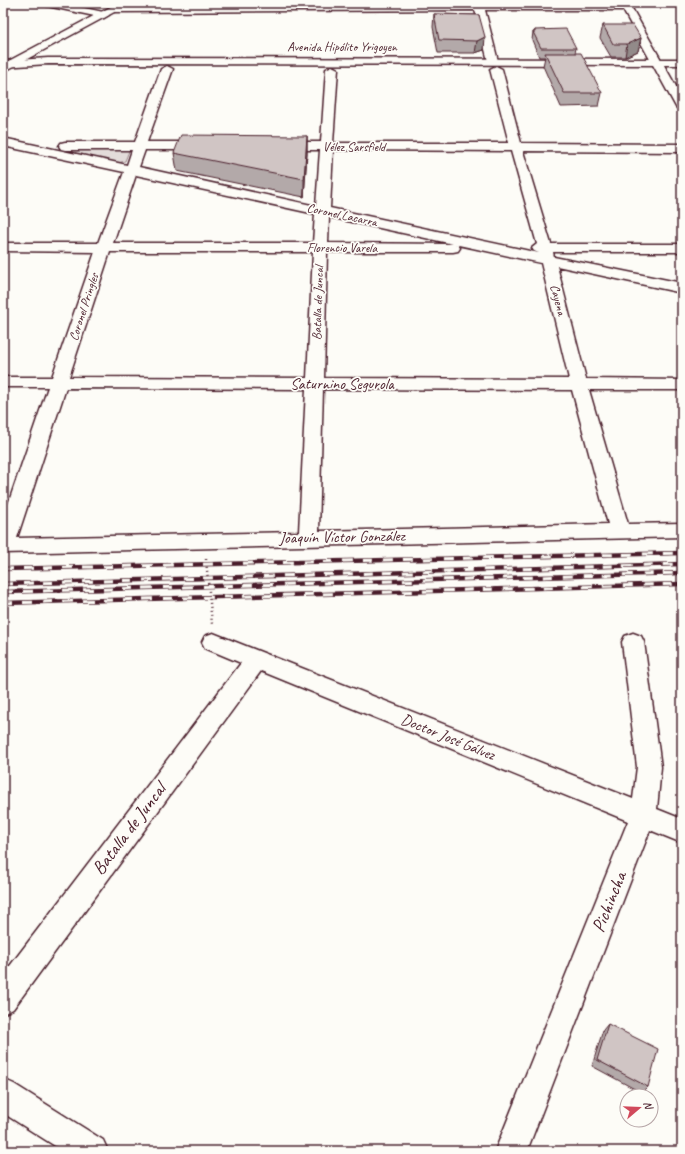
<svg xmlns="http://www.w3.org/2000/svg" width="685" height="1154" font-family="Caveat,sans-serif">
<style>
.green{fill:#e3dcda;stroke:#967e82}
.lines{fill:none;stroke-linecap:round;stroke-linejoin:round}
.street-casing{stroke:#4a1f2b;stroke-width:3}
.secondary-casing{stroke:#4a1f2b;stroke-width:3}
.primary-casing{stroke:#4a1f2b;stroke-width:3}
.path{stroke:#4a1f2b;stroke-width:2.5;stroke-dasharray:1 3;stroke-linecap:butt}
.street{fill:#fdfcf7;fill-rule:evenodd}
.secondary{fill:#fdfcf7;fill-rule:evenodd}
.primary{fill:#fdfcf7;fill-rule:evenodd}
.rail-casing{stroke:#4a1f2b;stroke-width:4.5}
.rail{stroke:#fdfcf7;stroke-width:3;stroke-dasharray:10;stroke-linecap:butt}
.wall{fill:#b3a9a9;stroke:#4a1f2b}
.shaded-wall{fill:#928a89;stroke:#4a1f2b}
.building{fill:#d0c5c4;stroke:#4a1f2b}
.labels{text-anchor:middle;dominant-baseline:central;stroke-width:3.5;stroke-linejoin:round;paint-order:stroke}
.far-street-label{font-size:13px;fill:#4a1f2b;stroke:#fdfcf7}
.street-label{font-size:16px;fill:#4a1f2b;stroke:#fdfcf7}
.near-street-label{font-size:19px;fill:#4a1f2b;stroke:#fdfcf7}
</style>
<rect width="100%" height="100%" fill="#fdfcf7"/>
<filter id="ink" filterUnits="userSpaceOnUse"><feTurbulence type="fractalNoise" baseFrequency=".025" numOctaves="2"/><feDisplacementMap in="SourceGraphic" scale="8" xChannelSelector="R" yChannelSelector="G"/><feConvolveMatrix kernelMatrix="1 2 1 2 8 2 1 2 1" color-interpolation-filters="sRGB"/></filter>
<g filter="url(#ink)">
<path class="green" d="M125,148L129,151L125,161L118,163L66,152L65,150Z"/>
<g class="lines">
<g class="street-casing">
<path id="street" d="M42,3H61L108,13L109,15L104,18L47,6Z
M473,3H483V4L629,3L682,97V111L678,109L676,107L623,10H485L498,61L493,64L488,61L475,10L115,12L110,9L115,6L136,5L473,4Z
M167,66L173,69L147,142H205L209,143L211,146L209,149L205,150H145L139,167L316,206L320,150H279L275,149L273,146L275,143L279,142H321L326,69L332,66L338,69L333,143H509L490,69L496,66L502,69L521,143L682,144V152L523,151L551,244H682V252H553L554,257L682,283V293L557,266L586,379L682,380V390H589L628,524L682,523V537L3,553V519L48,387H3V377H52L95,252L3,251V243H98L124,172L3,146V138L127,165L132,150H65L61,149L59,146L61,143L65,142H135L161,69ZM333,150L511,151L537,244L532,248L534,251L539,253L330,208ZM136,175L315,214L313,243H113ZM329,217L453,244L328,243ZM454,244L541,263L569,379L324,378L327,252H453L458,251L460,248L458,245ZM110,252H313L307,378L69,377ZM66,388L306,389L299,532L17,538ZM323,389L572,390L608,524L319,531Z
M213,633L633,799L637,767L622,642L625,636L633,633L641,636L644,642L661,767L657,809L682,819V843L650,830L527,1151H495L628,821L261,671L13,1009L3,1014V975L241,663L205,648L202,642L205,636Z
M3,1079L14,1084L103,1140L108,1151H63L3,1113Z"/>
</g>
<g class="secondary-casing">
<path id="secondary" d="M118,3H131L3,72V64Z"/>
</g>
<g class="primary-casing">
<path id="primary" d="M48,58L682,59V65L48,64L3,67V61Z"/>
</g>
<path class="path" d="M206,559L212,624"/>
<use href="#street" class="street"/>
<use href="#secondary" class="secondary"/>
<use href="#primary" class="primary"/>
<g class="rail-casing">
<path id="rail" d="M3,569L682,553
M3,584L682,564
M3,592L682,573
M3,603L682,584"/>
</g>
<use href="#rail" class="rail"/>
</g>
<path class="wall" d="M434,14L479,15L484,50L475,53H438L433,27Z
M603,25L641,38L638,51L625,57H611L600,38Z
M535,30L576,48L575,53L602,93L599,106L561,107L543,66L545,57H539L532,40L533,32H534Z
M307,136V154L304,197L177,171L174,153Z
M608,1024L648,1087L642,1093L592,1066L603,1030Z"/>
<path class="shaded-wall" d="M485,37L484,50L475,53L477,41Z
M641,38L638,51L625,57L627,44Z
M307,136V154L304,197V179Z"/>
<path class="building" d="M434,14L479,15L485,37L477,41L439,40Z
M603,25H633L641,38L627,44H613Z
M566,29L576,48H541L533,32H535V30Z
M545,53H581L602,93H564Z
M181,135L307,136L304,179L174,153Z
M608,1024L658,1049L648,1087L597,1060Z"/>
</g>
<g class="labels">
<g class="far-street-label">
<text x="342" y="47">Avenida Hipólito Yrigoyen</text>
<text x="354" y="147">Vélez Sarsfield</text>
<text transform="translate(342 215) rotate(12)">Coronel Lacarra</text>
<text x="342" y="248">Florencio Varela</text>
<text transform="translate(558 300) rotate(76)">Cayena</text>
<text transform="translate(318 303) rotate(-88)">Batalla de Juncal</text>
<text transform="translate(84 307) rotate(-72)">Coronel Pringles</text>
</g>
<g class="street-label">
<text x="342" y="384">Saturnino Segurola</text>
<text transform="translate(342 537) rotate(-1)">Joaquín Víctor González</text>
<text transform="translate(448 737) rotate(22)">Doctor José Gálvez</text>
</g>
<g class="near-street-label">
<text transform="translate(129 829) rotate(-53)">Batalla de Juncal</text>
<text transform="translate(609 902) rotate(-68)">Pichincha</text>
</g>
</g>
<rect width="685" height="1154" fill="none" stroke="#fdfcf7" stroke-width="16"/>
<rect x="8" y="8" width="669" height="1138" fill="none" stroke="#4a1f2b" stroke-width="1.5" filter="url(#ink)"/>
<g transform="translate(639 1108) rotate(71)"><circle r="19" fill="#fdfcf7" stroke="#b5a4a5"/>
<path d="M0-3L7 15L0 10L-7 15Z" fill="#d1495b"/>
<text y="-6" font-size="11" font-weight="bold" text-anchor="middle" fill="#4a1f2b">N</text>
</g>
</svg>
